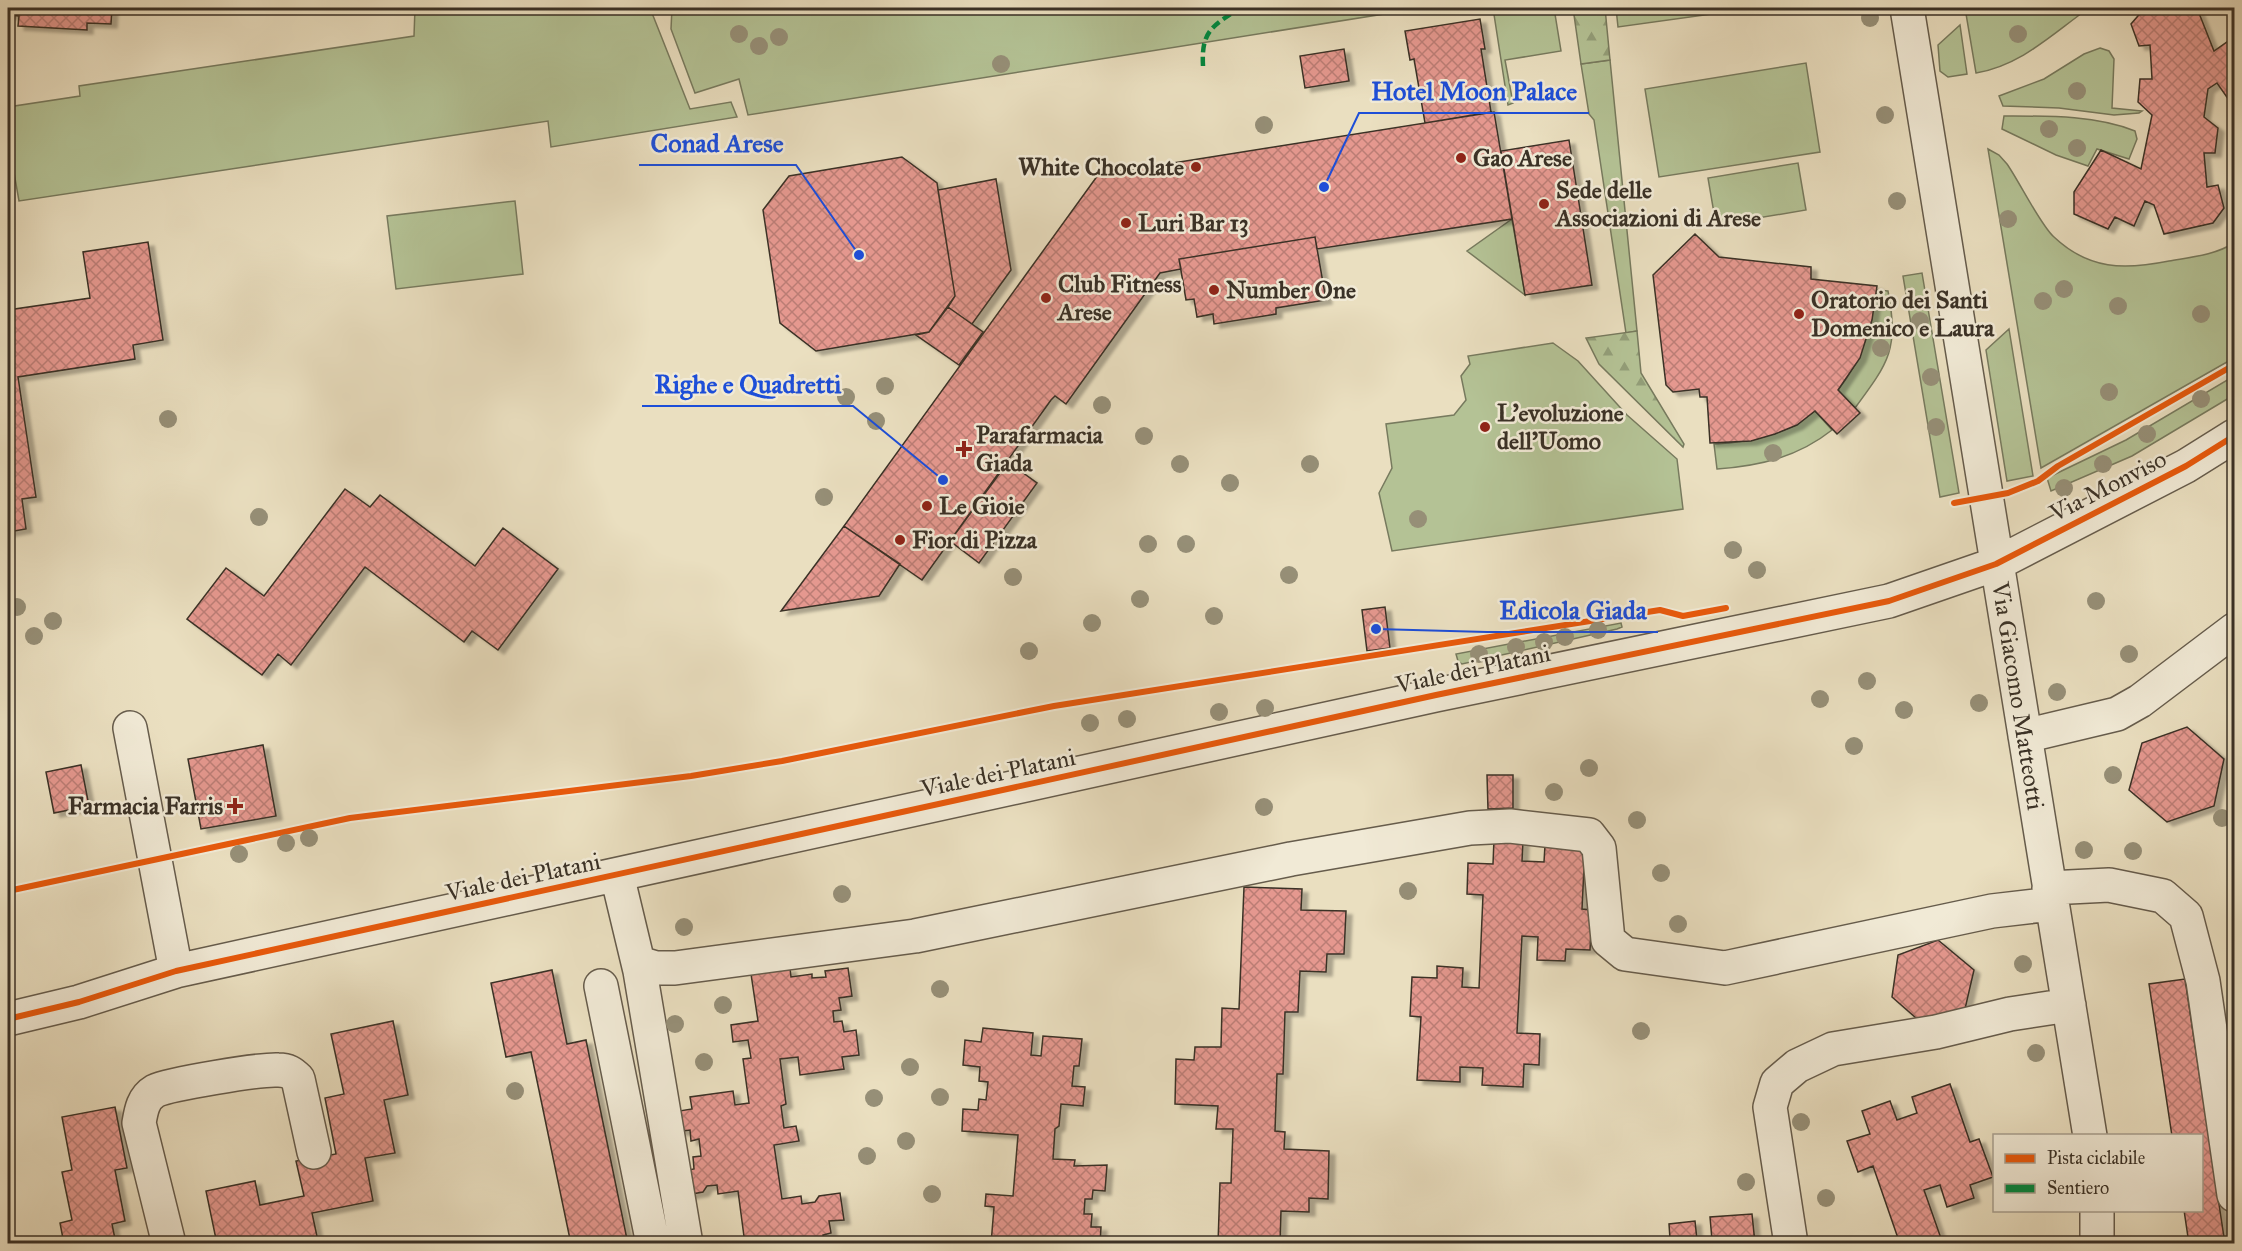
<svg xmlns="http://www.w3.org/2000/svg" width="2242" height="1251" font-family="'IM FELL Great Primer',serif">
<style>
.green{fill:#b4c295;stroke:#777a5e;stroke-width:1.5}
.forest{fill:url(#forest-firs);stroke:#777a5e;stroke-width:1.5}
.building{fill:url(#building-cross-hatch);stroke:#3a3126;stroke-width:1.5;filter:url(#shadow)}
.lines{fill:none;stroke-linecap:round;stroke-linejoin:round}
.minor-casing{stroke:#665c4c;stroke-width:36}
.minor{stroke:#f1ead6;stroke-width:33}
.quiet{stroke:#00873e;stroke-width:4.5;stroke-dasharray:9 4.5;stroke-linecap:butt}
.cycleway-casing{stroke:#f1ead6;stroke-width:10}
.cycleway{stroke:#e8590c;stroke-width:6}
.tree{fill:#968f77}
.poi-dot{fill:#8f2418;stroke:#f1ead6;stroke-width:2}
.labels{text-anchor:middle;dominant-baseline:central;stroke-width:5;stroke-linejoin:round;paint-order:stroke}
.poi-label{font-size:24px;font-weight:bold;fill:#3a3126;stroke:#f1ead6;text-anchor:start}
.street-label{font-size:24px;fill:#3a3126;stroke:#f1ead6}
.leader{fill:none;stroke:#1d4ed8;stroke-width:2}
.callout-dot{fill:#1d4ed8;stroke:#f1ead6;stroke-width:2}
.callout-label{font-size:26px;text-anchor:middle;font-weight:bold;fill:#1d4ed8;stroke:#f1ead6;stroke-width:5;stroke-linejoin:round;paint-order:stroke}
</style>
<defs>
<pattern id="forest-firs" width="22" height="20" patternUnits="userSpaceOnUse" patternTransform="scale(1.5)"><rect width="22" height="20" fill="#b4c295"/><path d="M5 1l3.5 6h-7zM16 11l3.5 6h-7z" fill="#939e79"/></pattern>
<pattern id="building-cross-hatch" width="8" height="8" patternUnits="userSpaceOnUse" patternTransform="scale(1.5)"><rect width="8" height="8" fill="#e5988f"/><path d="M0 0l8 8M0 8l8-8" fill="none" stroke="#bb7d75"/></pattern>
<filter id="shadow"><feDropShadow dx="6" dy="4" stdDeviation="1.5" flood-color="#0004"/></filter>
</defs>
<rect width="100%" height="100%" fill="#eadfc0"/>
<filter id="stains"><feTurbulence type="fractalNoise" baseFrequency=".00333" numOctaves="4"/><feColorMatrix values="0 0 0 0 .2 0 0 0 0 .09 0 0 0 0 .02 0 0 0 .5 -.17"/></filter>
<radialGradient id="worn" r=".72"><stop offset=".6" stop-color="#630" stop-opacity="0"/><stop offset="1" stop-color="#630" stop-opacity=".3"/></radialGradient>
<path class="green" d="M415,8H650L690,109L731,102L737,117L551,147L548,121L19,201L8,139V107L80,96L79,86L414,36Z
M672,8H1422L748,115L739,79L695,93L671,29Z
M1493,8H1554L1561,51L1505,60L1513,103L1508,105Z
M1616,8H1755L1618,27Z
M1965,8H2089C2052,34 2022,65 1976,73Z
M1960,25L1967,74L1948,77L1940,71L1938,45Z
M2100,48L2109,51L2114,59L2112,108L2142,111L2139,113L2114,115L2059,108L2003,106L1999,96L2044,79L2084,54Z
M1610,60L1637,331L1626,333L1594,120L1589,114L1581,64Z
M1806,63L1820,152L1659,177L1645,89Z
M2004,116C2047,116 2095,115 2135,131L2137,139L2129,159L2097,149L2088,166L2056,155L2002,129Z
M1988,149L1999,155L2007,164C2019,181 2041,226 2054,237C2089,270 2124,270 2169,261C2192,257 2215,255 2234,243V358L2041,468Z
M1798,163L1806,210L1716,225L1708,178Z
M515,201L523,274L396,289L387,216Z
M1512,219L1525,295L1467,251Z
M1922,273L1959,493L1940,497L1903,276Z
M1875,290L1888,291C1899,349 1889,362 1855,408L1838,390C1863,359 1871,328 1875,290Z
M2009,329L2033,476L2007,481L1986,350Z
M1553,343L1578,361L1627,415L1677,459L1683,509L1392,551L1379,493L1392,468L1386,424L1454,415L1466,400L1461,376L1470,364L1468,356Z
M2234,376V395L2132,456L2051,491L2047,478L2126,440Z
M1815,411L1832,430C1798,457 1760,466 1717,469L1714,444C1752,442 1784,435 1815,411Z
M1621,623L1622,627L1617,629L1462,664L1458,661L1456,654Z"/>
<path class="forest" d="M1573,8H1605L1610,60L1581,64Z
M1637,331L1641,373L1684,444L1683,447L1599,364L1586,338Z"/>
<path class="building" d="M8,8H112L111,24L87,23V30L18,26L19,16L8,15Z
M2151,8H2197L2214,51L2234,37V101L2231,103L2217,83L2208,89L2204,117L2218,128L2215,153H2204L2207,187L2218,185L2224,208L2213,223L2164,234L2154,205L2145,201L2134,226L2115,217L2108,229L2074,214V192L2101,150L2141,169L2152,115L2138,102L2140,79H2152L2150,45L2139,46L2131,24L2144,9Z
M1480,19L1485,49H1481L1491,112L1425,123L1414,59L1410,60L1405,31Z
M1344,49L1349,81L1305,88L1300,56Z
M1494,112L1512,219L1317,249L1315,237L1179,259L1181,269L1160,273L1066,404L1055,396L1051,400L922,580L844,526L1098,175Z
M1569,140L1592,285L1525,295L1501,151Z
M902,157L937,183L955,296L929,332L816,351L780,323L763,210L789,176Z
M996,179L1011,270L972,324L948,307L955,296L938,190Z
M1695,234L1719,257L1811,267V279L1877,286L1872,320L1860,358L1838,390L1860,413L1837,434L1815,411L1797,425L1775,434L1751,441L1710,443L1707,397H1700L1699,389L1673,392L1666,385L1653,275Z
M1315,237L1326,300L1276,308V314L1214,324L1213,314L1197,317L1194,299L1186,300L1179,259Z
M148,242L163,340L133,345L135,359L18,377L36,497L22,499L26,529L8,532V310L90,298L83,252Z
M948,307L983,332L959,365L916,335L929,332Z
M1008,462L1037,483L979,563L950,541Z
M345,489L370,507L380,495L475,566L503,528L558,569L498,650L472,631L464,642L365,567L291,665L278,654L262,675L187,619L226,568L264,596Z
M844,526L900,564L879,596L781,611Z
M1385,607L1390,648L1367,651L1362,610Z
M2187,727L2224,759L2214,806L2167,822L2129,790L2142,743Z
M263,745L276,816L201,829L188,759Z
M81,765L89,806L54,813L46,772Z
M1487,775H1513V808L1488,809Z
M1494,839L1523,841L1522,861L1544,862L1545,845L1585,847L1582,909L1592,910L1590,950L1566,949L1565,961L1537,960L1538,937L1522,936L1517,1033L1540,1034L1539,1065L1524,1064L1523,1087L1482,1085L1483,1068L1460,1067V1082L1417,1080L1421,1017L1410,1016L1412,977L1437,978V966L1463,968L1462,987L1479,988L1483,895L1467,894L1468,863L1493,864Z
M1244,887L1302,889L1301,910L1346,911L1344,954H1327L1326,972L1300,971L1298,1012H1285L1283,1074H1277L1275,1131L1285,1132L1284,1149L1329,1151L1328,1199L1309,1198V1212L1281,1211L1280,1244H1218L1220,1183H1231L1233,1129H1216L1218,1106L1175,1104L1176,1059L1194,1060L1195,1047H1221L1222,1008L1239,1009Z
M1938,940L1974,970L1965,1009L1924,1025L1892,997L1898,955Z
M790,968L791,977L812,974V978L826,977L825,971L848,968L852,996L839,998L841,1010L833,1011L834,1022L842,1021L844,1032L856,1030L859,1055L842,1057L844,1069L800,1075L798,1057L780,1059L786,1104L781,1106L784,1128L796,1126L799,1141L774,1145L782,1199L801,1196L802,1204L815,1202L819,1196L840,1193L844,1220L829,1221L831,1233L823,1235L825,1244H745L738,1191L718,1194L717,1185L707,1186L703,1192L686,1195L683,1171L694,1169L693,1157L701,1156L699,1139L691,1141L690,1130L676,1132L673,1112L692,1109L690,1097L733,1091L735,1105L749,1103L743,1059L751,1058L748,1040L733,1042L731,1025L758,1021L751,974Z
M552,970L567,1044L586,1040L628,1244H571L531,1052L506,1057L491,983Z
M2185,979L2225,1244H2189L2184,1210H2202V1136H2172L2149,984Z
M393,1021L408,1095L384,1100L395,1153L365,1158L373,1201L312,1213L318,1241L259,1244V1240L217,1244L206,1191L255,1181L260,1205L304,1196L296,1161L336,1154L325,1098L344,1094L331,1034Z
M983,1028L1033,1033L1031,1055L1041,1056L1043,1036L1082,1039L1079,1066H1074L1072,1086L1085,1087L1083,1106L1061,1104L1059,1126L1055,1129L1053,1159L1075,1160L1074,1166L1107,1165L1105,1191L1093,1190L1092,1199H1085L1084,1214H1092L1091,1227H1101L1100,1244H1041V1239H1025V1244H991L994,1207L985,1206L986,1194L1013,1196L1018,1135L962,1131L963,1109L978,1110L979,1099L986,1100L988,1082L979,1081L980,1067L963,1065L965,1040L981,1042Z
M1950,1084L1970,1142L1979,1139L1993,1177L1970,1185L1974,1198L1947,1207L1940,1185L1924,1190L1943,1244H1900L1873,1166L1858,1172L1847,1141L1870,1134L1862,1111L1890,1101L1897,1120L1917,1113L1912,1097Z
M115,1107L127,1168L115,1170L125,1221L112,1224L116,1244H64L60,1223L72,1220L62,1172L72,1170L62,1117Z
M1752,1214L1755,1243L1762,1244H1648L1647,1240L1670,1239L1669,1224L1695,1221L1697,1240H1712L1710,1217Z"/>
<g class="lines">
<g class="minor-casing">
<path id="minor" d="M1907,8L2090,1136
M130,728L176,971
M2025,736L2117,714L2140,701L2234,630
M617,875L640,971L686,1244
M2049,888L2109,885L2163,896L2186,916L2203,981L2234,1195
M639,963L656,968H675L915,936L1291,859L1470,828L1510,826L1589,835L1599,848L1608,940L1625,954L1725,968L1992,911L2051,904
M601,986L653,1244
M8,1019L79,1002L176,971L1436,695L1889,601L1996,564L2186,466L2234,436
M2097,1210V1244
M169,1244L139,1123C141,1111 143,1098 155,1091C169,1084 261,1069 278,1070C288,1070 292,1073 298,1079L314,1152
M1791,1244L1770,1107L1777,1083L1797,1066L1833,1049L1936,1032L2010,1014L2069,1005"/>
</g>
<use href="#minor" class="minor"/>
<path class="quiet" d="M1203,66C1201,30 1213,26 1240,8"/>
<g class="cycleway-casing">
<path id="cycleway" d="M1954,503L2008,493L2038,481L2058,466L2234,365
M8,891L350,818L691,776L782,761L1054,706L1660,610L1683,616L1726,608
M8,1019L79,1002L176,971L1436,695L1889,601L1996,564L2186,466L2234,436"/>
</g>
<use href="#cycleway" class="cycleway"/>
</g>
<g class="tree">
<circle cx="1870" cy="18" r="9"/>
<circle cx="739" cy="34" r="9"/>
<circle cx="2018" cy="34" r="9"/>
<circle cx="779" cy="37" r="9"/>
<circle cx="759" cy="46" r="9"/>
<circle cx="1001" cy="64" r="9"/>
<circle cx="2077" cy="91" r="9"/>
<circle cx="1885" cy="115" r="9"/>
<circle cx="1264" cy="125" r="9"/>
<circle cx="2049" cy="129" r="9"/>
<circle cx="2077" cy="148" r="9"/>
<circle cx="1897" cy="201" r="9"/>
<circle cx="2008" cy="219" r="9"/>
<circle cx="2064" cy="289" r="9"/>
<circle cx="2043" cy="301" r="9"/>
<circle cx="2118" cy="306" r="9"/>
<circle cx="2201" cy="314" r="9"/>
<circle cx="1920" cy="321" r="9"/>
<circle cx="1881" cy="348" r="9"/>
<circle cx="1931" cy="377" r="9"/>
<circle cx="885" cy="386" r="9"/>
<circle cx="2109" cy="392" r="9"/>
<circle cx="846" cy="397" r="9"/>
<circle cx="2201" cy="399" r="9"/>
<circle cx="1102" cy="405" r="9"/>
<circle cx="168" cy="419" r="9"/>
<circle cx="876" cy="421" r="9"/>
<circle cx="1936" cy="427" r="9"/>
<circle cx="2147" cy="434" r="9"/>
<circle cx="1144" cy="436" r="9"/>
<circle cx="1773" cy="453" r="9"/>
<circle cx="1180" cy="464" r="9"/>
<circle cx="1310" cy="464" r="9"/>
<circle cx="2103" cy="464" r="9"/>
<circle cx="1230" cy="483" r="9"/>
<circle cx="2064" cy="488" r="9"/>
<circle cx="824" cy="497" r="9"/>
<circle cx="259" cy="517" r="9"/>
<circle cx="1418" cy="519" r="9"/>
<circle cx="1148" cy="544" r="9"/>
<circle cx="1186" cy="544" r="9"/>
<circle cx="1733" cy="550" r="9"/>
<circle cx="1757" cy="570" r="9"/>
<circle cx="1289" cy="575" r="9"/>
<circle cx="1013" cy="577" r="9"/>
<circle cx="1140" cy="599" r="9"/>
<circle cx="2096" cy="601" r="9"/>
<circle cx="17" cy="607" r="9"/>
<circle cx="1214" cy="616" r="9"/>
<circle cx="53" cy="621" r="9"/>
<circle cx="1092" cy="623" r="9"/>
<circle cx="1598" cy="630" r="9"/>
<circle cx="34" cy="636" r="9"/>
<circle cx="1565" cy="637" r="9"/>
<circle cx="1544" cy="642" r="9"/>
<circle cx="1516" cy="647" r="9"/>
<circle cx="1029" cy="651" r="9"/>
<circle cx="1479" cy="654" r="9"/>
<circle cx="2129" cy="654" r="9"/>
<circle cx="1867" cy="681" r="9"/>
<circle cx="2057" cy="692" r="9"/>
<circle cx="1820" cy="699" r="9"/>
<circle cx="1979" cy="703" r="9"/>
<circle cx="1265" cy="708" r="9"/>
<circle cx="1904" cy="710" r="9"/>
<circle cx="1219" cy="712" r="9"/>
<circle cx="1127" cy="719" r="9"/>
<circle cx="1090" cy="723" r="9"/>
<circle cx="1854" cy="746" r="9"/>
<circle cx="1589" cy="768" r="9"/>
<circle cx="2113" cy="775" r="9"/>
<circle cx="1554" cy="792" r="9"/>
<circle cx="1264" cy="807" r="9"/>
<circle cx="2222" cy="818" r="9"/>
<circle cx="1637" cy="820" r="9"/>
<circle cx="309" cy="838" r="9"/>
<circle cx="286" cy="843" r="9"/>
<circle cx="2084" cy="850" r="9"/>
<circle cx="2133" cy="851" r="9"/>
<circle cx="239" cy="854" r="9"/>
<circle cx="1661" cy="873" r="9"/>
<circle cx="1408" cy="891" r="9"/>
<circle cx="842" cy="894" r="9"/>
<circle cx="1678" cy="924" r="9"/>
<circle cx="684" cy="927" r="9"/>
<circle cx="2023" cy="964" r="9"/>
<circle cx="940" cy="989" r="9"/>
<circle cx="723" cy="1005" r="9"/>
<circle cx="675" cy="1024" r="9"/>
<circle cx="1641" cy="1031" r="9"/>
<circle cx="2036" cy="1053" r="9"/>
<circle cx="704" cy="1062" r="9"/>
<circle cx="910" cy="1067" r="9"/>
<circle cx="515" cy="1091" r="9"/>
<circle cx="940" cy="1097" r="9"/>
<circle cx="874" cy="1098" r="9"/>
<circle cx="1801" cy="1122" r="9"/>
<circle cx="906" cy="1141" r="9"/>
<circle cx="867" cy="1156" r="9"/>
<circle cx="1746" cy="1182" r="9"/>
<circle cx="932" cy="1194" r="9"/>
<circle cx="1826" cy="1198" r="9"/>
</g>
<g class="poi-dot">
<circle cx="1461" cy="158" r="6"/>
<circle cx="1196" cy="167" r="6"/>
<circle cx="1544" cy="204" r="6"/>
<circle cx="1126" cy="223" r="6"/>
<circle cx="1214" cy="290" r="6"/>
<circle cx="1046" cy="298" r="6"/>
<circle cx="1799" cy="314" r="6"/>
<circle cx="1485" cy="427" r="6"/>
<path d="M961 440h6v6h6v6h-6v6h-6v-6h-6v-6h6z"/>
<circle cx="927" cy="506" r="6"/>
<circle cx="900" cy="540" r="6"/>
<path d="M232 797h6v6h6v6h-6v6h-6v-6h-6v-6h6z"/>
</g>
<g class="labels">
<g class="poi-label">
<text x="1473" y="158">Gao Arese</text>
<text x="1184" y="167" text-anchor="end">White Chocolate</text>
<text x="1556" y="190">Sede delle<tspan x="1556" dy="28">Associazioni di Arese</tspan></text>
<text x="1138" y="223">Luri Bar 13</text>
<text x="1058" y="284">Club Fitness<tspan x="1058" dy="28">Arese</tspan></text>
<text x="1226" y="290">Number One</text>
<text x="1811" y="300">Oratorio dei Santi<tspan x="1811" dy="28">Domenico e Laura</tspan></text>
<text x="1497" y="413">L'evoluzione<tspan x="1497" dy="28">dell'Uomo</tspan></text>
<text x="976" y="435">Parafarmacia<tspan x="976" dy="28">Giada</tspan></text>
<text x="939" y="506">Le Gioie</text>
<text x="912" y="540">Fior di Pizza</text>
<text x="223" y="806" text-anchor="end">Farmacia Farris</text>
</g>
<g class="street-label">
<text transform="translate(2108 486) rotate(-27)">Via Monviso</text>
<text transform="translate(1473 669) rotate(-12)">Viale dei Platani</text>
<text transform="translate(2018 696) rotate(81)">Via Giacomo Matteotti</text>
<text transform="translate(998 773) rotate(-12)">Viale dei Platani</text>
<text transform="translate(523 877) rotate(-12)">Viale dei Platani</text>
</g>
</g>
<path class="leader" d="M1324 187L1359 113H1589M859 255L796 165H639M943 480L853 406H642M1376 629L1487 632H1658"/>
<g class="callout-dot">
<circle cx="1324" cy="187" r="6"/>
<circle cx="859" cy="255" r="6"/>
<circle cx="943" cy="480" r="6"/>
<circle cx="1376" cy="629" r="6"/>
</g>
<g class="callout-label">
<text x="1474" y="100">Hotel Moon Palace</text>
<text x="717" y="152">Conad Arese</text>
<text x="748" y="393">Righe e Quadretti</text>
<text x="1573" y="619">Edicola Giada</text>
</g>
<rect width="2242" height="1251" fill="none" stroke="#eadfc0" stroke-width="30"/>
<rect x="9" y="9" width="2224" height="1233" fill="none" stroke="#3a3126" stroke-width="3"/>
<rect x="15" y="15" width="2212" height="1221" fill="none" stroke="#3a3126" stroke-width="1.5"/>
<rect x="1993" y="1134" width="210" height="78" fill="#f1ead6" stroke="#a8a090" stroke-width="1.5"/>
<rect x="2005" y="1154" width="30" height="9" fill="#e8590c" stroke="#a8a090" stroke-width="1.5"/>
<text x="2047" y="1164" font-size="18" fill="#3a3126">Pista ciclabile</text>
<rect x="2005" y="1184" width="30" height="9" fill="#00873e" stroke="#a8a090" stroke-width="1.5"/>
<text x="2047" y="1194" font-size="18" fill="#3a3126">Sentiero</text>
<rect width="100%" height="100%" filter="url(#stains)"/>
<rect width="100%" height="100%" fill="url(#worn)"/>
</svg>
